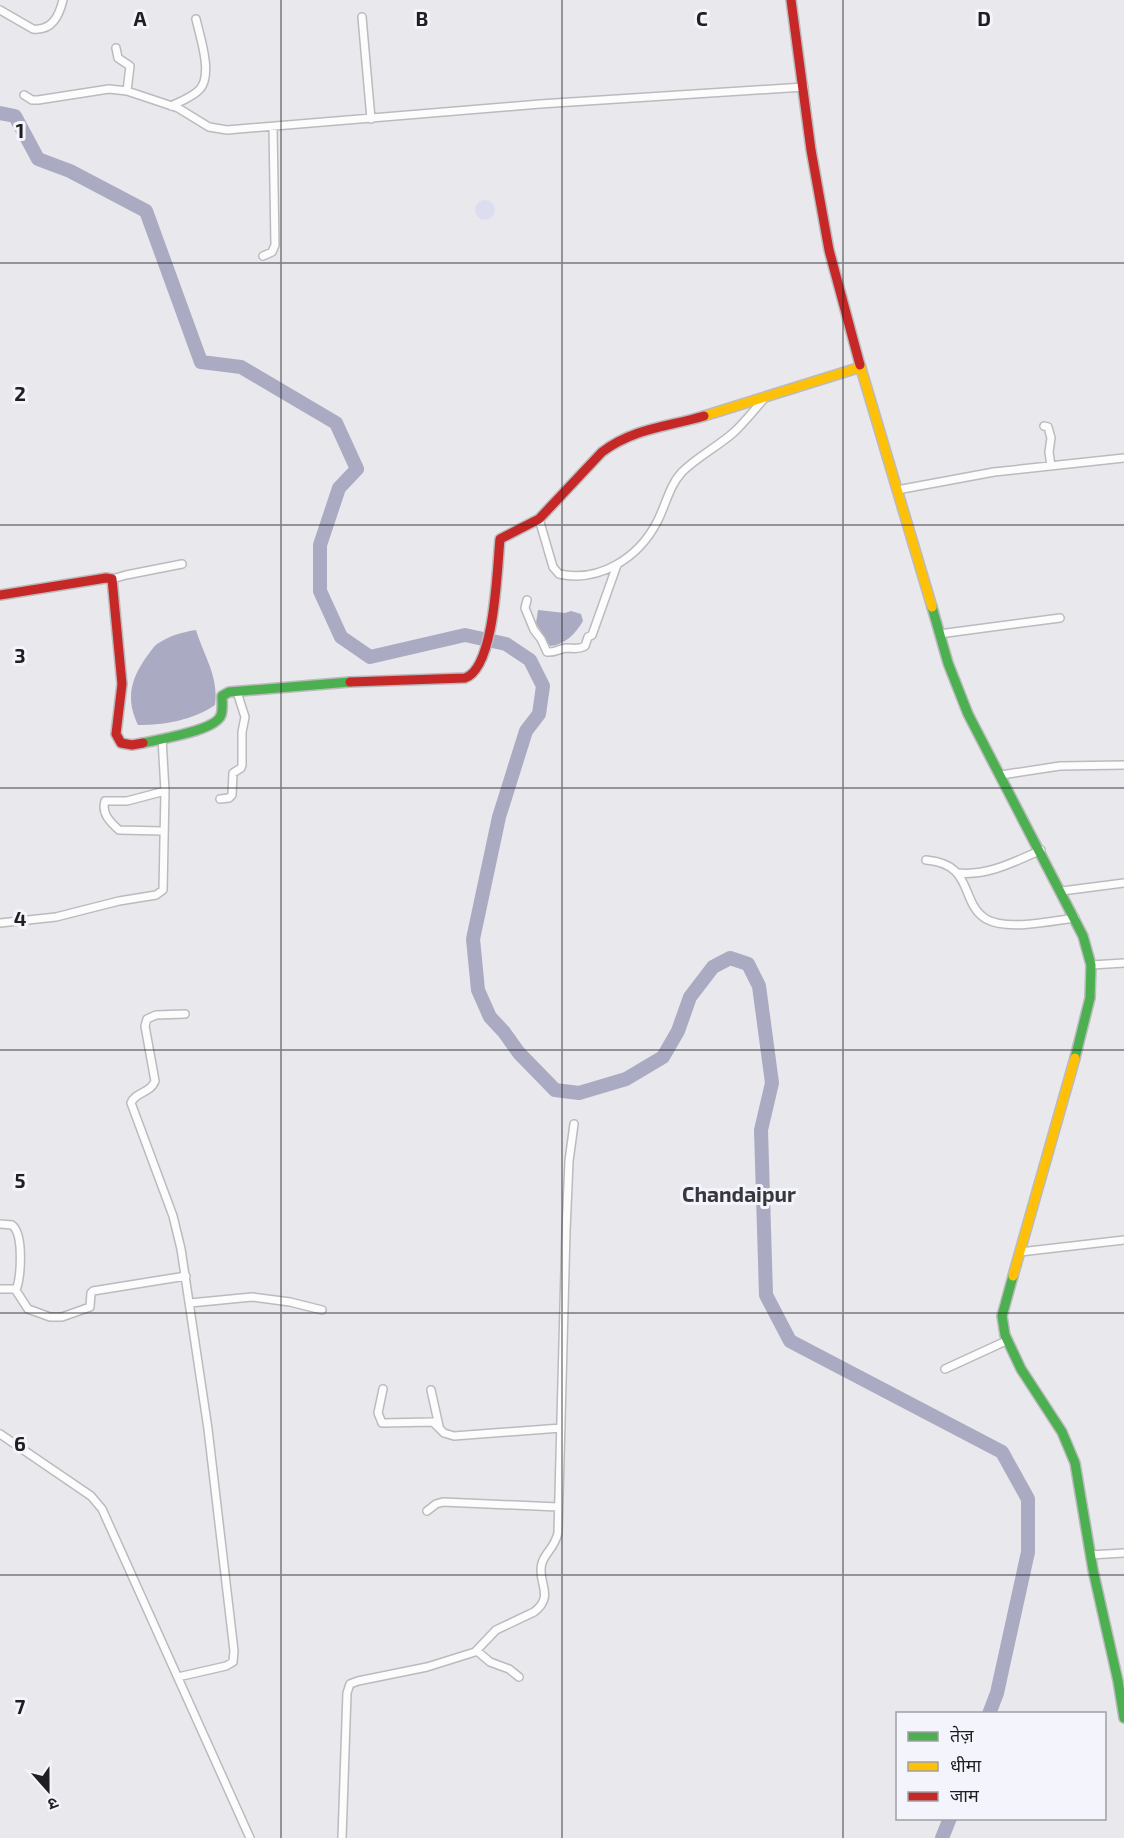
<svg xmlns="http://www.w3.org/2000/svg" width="1124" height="1838" font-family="'Exo 2','Noto Sans Devanagari',sans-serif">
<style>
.green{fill:#dcddef}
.water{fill:#aaaac2}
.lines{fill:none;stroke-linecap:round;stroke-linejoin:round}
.river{stroke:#aaaac2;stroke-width:14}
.street-casing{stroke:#bbbbbe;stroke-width:10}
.fast-casing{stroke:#bbbbbe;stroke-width:12}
.slow-casing{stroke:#bbbbbe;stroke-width:12}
.jam-casing{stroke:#bbbbbe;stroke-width:12}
.street{stroke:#fcfcfc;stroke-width:7}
.fast{stroke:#4caf50;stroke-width:9}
.slow{stroke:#ffc107;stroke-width:9}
.jam{stroke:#c62828;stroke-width:9}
.grid{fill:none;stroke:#1f1f21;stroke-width:1.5;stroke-opacity:0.55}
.labels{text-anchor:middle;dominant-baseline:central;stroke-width:6;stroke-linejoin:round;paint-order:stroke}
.quarter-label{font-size:21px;font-weight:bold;fill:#37373d;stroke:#f4f4fc}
.grid-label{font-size:20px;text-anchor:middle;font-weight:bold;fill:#1f1f21;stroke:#f4f4fc;stroke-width:6;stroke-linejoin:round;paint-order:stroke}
</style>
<rect width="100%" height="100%" fill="#e8e8ed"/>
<path class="green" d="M475 210a10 10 0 1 1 20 0a10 10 0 1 1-20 0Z"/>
<path class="water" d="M538,610L565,613L571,611L581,614L583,621C576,633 565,645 550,646L536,623Z
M196,630C204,656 219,677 215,705C193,720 165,725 138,725C126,700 130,681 145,659C149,654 152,648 157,644C169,636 182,632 196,630Z"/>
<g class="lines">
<path class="river" d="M0,113L15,116L38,159L70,171L146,211L201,362L241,367L336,423L357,469L339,488L320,545V591L341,637L370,657L465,635L506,644L530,660L543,686L539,714L526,731L499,817L473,939L478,990L490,1017L504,1032L519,1053L555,1090L579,1093L626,1079L663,1057L678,1031L690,997L713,967L730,958L748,964L759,986L772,1083L761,1130L766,1295L790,1341L1002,1452L1028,1499V1552L997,1693L989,1714
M942,1838L950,1818"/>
<g class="street-casing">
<path id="street" d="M0,10L33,29C52,31 59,16 63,0
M362,17L371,119
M116,48L118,58L130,66L127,91
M24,95L32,100H38L109,89L127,91L178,108L209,127L227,130L540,104L804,87
M171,106C181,101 193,97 200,89C213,74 200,37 196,19
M263,256L272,252L275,245L273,127
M1044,426L1048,427L1051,438L1049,452L1051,466
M897,490L994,472L1124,458
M539,519L553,567L559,574C600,583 639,557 657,522C666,505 669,486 682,472C697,457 717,447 733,433C744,423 754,410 764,399
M112,579L126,575L182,564
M527,600L525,608L534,630L541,639L547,652C555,653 558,649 566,648C574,648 578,650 585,646L588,637L592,635L617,565
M939,634L1060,618
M1001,775L1060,766L1124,765
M220,799L229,798L232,795L233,773L241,768L242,765V732L245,717L237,692
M163,831L119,830C110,822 101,813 105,801H127L165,791
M926,860C975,864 959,902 986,919C1007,931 1052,921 1075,918
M958,873C988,876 1014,862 1041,850
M1062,891L1124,883
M0,923L56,917L119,901L156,895L163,890L165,791L162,738
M1091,965L1124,963
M0,1224L12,1225C24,1234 21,1277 16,1290
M1020,1252L1124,1240
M0,1289H15L28,1309L50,1317H62L90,1307L91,1293L93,1291L186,1276
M190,1303L252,1297L290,1302L322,1310
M945,1369L1006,1341
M383,1389L378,1413L382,1423L433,1422L444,1433L454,1436L561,1428
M431,1390L439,1426
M0,1434L91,1496L102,1509L250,1838
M427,1511L436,1504L443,1502L558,1507
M1090,1555L1124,1553
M477,1651L490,1662L509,1669L519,1677
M178,1677L226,1666L233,1662L234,1651L208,1429L181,1249L173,1216L131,1103C135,1092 151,1093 155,1081L145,1026L147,1019L156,1015L185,1014
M342,1838L347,1693L350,1684L358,1681L427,1667L475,1652L496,1630L534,1612C556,1595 536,1582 542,1563C546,1551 554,1549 558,1533L566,1231L569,1161L574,1124"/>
</g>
<g class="fast-casing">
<path id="fast" d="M932,607L948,663L968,714L1083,936L1091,965L1090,998L1075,1058
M143,743C159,739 216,731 221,715C223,710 222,702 222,696L229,692L350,682
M1013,1276L1002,1316L1005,1335L1021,1369L1062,1432L1075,1463L1093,1570L1118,1681L1124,1718"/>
</g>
<g class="slow-casing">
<path id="slow" d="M860,365L932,607
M704,416L861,367
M1013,1276L1075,1058"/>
</g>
<g class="jam-casing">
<path id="jam" d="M791,0L811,150L829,250L860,365
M0,595L106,578L112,579L122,684L116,734L121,743L132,745L143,743
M350,682L465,678C495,668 497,568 500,539L539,519L602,452C634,428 667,427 704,416"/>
</g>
<use href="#street" class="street"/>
<use href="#fast" class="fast"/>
<use href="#slow" class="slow"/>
<use href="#jam" class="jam"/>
</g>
<path class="grid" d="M281,0V1838M562,0V1838M843,0V1838M0,263H1124M0,525H1124M0,788H1124M0,1050H1124M0,1313H1124M0,1575H1124"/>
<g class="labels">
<g class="quarter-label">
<text x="739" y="1193">Chandaipur</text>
</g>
</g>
<g class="grid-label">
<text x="140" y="26">A</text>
<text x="422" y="26">B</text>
<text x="702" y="26">C</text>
<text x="984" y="26">D</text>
<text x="20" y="138">1</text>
<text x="20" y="401">2</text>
<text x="20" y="663">3</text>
<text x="20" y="926">4</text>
<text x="20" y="1188">5</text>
<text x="20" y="1451">6</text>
<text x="20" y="1714">7</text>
</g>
<rect x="896" y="1712" width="210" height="108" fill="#f4f4fc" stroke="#9f9fa4" stroke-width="1.5"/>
<rect x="908" y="1732" width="30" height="9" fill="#4caf50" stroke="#9f9fa4" stroke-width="1.5"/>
<text x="950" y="1742" font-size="18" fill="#1f1f21">तेज़</text>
<rect x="908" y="1762" width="30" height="9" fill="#ffc107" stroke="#9f9fa4" stroke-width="1.5"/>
<text x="950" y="1772" font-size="18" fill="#1f1f21">धीमा</text>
<rect x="908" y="1792" width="30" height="9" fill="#c62828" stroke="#9f9fa4" stroke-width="1.5"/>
<text x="950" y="1802" font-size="18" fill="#1f1f21">जाम</text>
<g transform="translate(48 1790) rotate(159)" stroke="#f4f4fc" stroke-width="4.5" paint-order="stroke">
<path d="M0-4.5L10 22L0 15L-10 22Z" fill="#1f1f21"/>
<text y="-9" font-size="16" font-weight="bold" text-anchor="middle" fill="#1f1f21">उ</text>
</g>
</svg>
